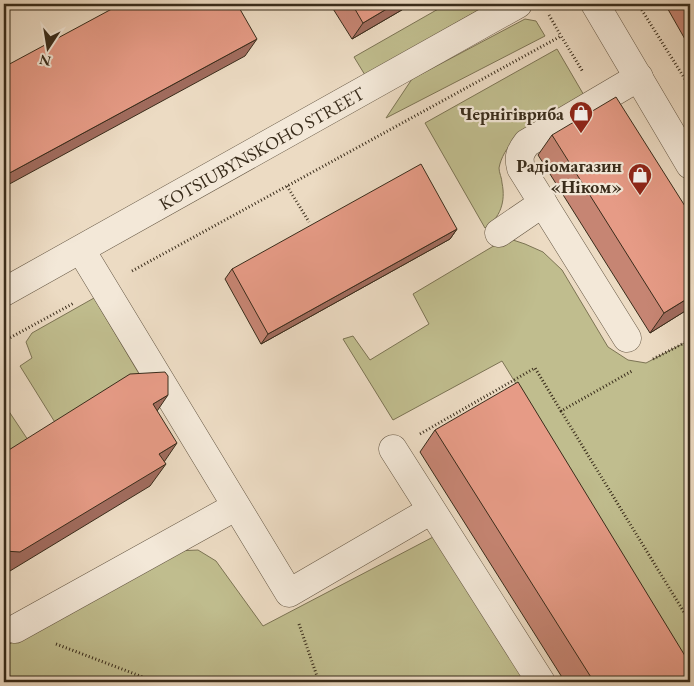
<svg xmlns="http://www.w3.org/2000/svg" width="694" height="686" font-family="'EB Garamond',serif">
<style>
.green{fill:#c0bd8e;stroke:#7c7454}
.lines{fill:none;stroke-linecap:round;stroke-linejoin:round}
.minor-casing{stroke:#665845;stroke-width:29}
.path{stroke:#392c1b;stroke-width:3;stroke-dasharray:1 2.5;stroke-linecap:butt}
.minor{stroke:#f3e8d8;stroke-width:28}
.wall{fill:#c68573;stroke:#392c1b}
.shaded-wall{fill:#a16c5e;stroke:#392c1b}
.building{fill:#e69b86;stroke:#392c1b}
.labels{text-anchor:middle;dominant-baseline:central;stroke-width:4.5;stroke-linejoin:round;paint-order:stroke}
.poi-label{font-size:18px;font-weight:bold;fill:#392c1b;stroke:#f3e8d8;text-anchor:end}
.street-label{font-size:18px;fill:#392c1b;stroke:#f3e8d8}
</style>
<rect width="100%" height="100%" fill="#ecdbc3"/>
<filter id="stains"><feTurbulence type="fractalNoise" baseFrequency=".004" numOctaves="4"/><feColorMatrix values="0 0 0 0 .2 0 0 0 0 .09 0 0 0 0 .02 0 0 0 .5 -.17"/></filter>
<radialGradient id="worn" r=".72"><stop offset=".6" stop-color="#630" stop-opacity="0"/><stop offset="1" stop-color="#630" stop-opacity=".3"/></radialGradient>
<path class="green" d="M447,4H489L365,75L354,57Z
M525,19L536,21L545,36L386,118L412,79Z
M557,49L585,97L514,140C507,148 501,157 499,168C499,173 502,178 502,183C506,202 500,218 485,228L425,123Z
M507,238L525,244L543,252L562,270L608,347L628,360L646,363L690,340V666L502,361L393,420L343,339L353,336L370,360L429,324L413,294Z
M94,298L141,377L56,424L20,366L32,358L26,342L32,333Z
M4,404L28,440L4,456Z
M435,536L529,682H4V644L6,646L176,551L198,550L216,561L263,626Z"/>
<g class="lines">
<g class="minor-casing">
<g id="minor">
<path d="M595,4L690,165"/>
<path d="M499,233L543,203"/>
<path d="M81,250L289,593L430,511"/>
<path id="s1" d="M4,292L518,4"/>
<path d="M627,338L521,168C518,157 520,152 527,143L639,77"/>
<path d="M393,449L541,682"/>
<path d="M15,629L235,507"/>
</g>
</g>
<path class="path" d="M638,4L690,87
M549,15L561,36
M287,186L309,222
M132,271L561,36L583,72
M4,341L74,303
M653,359L690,340
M561,411L690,622
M420,434L535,368L561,411L632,371
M299,624L319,682
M56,644L156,682"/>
<use href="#minor" class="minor"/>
</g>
<path class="wall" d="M330,4H412L352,39Z
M665,4H690V48Z
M552,135L690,308L650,333L538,155Z
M457,229L450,239L261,344L225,279L232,269Z
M435,430L690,682H565L420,452Z"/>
<path class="shaded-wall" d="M395,4H412L352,39L363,23Z
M257,39L245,56L4,187V176Z
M457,229L450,239L261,344L268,334Z
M690,297V308L650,333L664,313Z
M168,395L153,417V404Z
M177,443L162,465L159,454Z
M166,464L150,486L5,574H4V551Z"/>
<path class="building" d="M121,4H237L257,39L4,176V67Z
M352,4H395L363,23Z
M616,97L690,214V297L664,313L552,135Z
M421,164L457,229L268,334L232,269Z
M165,372L168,376V395L153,404L177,443L159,454L166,464L20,552L4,551V453L130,374Z
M518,382L690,664V682H594L435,430Z"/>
<defs>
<g id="shop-pin" transform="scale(1.25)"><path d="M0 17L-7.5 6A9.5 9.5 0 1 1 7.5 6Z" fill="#8f2418" stroke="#f3e8d8"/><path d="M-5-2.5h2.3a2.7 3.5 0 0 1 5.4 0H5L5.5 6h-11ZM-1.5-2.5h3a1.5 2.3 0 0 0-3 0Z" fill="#fff"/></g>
</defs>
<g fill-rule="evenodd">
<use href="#shop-pin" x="581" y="113"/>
<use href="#shop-pin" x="640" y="175"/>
</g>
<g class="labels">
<g class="poi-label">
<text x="564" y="113">Чернігівриба</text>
<text x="622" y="165">Радіомагазин<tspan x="622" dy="21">«Ніком»</tspan></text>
</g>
<g class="street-label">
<text stroke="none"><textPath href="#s1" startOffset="295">KOTSIUBYNSKOHO STREET</textPath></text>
</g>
</g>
<rect width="694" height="686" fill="none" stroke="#ecdbc3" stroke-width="20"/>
<rect x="5" y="5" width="684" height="676" fill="none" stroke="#392c1b" stroke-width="2.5"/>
<rect x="10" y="10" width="674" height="666" fill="none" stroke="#392c1b"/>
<g transform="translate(48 48) rotate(192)" stroke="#f3e8d8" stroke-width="4" paint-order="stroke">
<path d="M0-4L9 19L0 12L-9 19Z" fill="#392c1b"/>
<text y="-8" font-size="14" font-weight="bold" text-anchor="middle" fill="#392c1b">N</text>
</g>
<rect width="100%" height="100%" filter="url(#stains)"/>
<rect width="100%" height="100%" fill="url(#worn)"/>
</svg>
